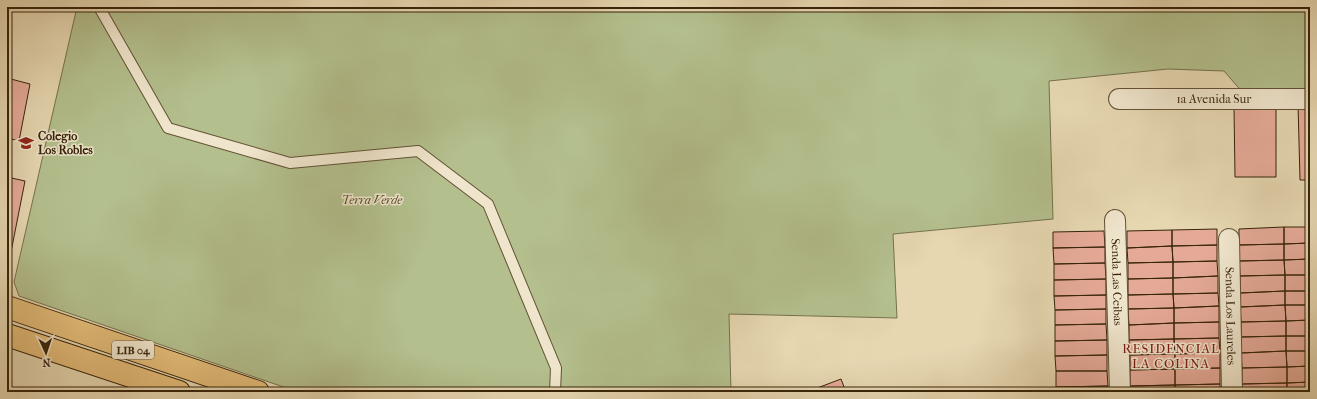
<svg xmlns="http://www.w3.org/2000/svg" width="1317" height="399" font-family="'IM FELL French Canon',serif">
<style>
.green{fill:#b3bf8d;stroke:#75724c}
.building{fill:#e5aa97;stroke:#37240a}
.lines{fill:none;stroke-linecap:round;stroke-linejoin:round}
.lane-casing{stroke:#635134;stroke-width:12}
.street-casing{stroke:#635134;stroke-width:22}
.highway-casing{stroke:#37240a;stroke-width:24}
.lane{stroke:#efe5cc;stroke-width:10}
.street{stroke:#efe5cc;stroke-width:20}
.highway{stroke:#e3bc78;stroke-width:22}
.labels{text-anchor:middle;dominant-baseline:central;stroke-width:3;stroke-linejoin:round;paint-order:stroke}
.shield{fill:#efe5cc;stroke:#6e5e44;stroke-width:1}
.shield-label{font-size:11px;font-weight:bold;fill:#37240a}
.street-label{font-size:12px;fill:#37240a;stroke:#efe5cc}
.poi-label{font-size:12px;font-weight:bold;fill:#37240a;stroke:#efe5cc;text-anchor:start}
.park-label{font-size:12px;font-style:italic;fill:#564b2b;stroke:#efe5cc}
.neighbourhood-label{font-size:13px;letter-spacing:1px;fill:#7a1f14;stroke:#efe5cc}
</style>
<rect width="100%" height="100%" fill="#e6d7b1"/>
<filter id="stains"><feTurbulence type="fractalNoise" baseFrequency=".005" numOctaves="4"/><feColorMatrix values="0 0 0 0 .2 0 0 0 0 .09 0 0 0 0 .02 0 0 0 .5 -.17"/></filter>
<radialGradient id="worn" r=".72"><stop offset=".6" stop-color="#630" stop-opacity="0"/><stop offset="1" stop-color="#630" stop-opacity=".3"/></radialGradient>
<path class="green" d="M77,7H1310V95L1244,94L1224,71L1168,69L1049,81L1053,219L893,234L897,318L729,314L731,392H298L19,296L14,282Z"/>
<path class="building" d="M7,78L30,84L19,141L7,138Z
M1298,104L1310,105V180H1300Z
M1234,107H1276V177H1235Z
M7,177L25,181L9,262L7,261Z
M1284,227V244L1239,245V229Z
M1284,227H1310V243L1284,244Z
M1217,229V245L1172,246V230Z
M1172,230V246L1127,248V231Z
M1104,231L1105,247L1053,248V232Z
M1310,243V259L1284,260V244Z
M1284,244V260L1239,261V245Z
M1217,245V261L1173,262L1172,246Z
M1172,246L1173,262L1128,263L1127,248Z
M1105,247V263L1054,264L1053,248Z
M1310,259V275H1285L1284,260Z
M1284,260L1285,275L1240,276L1239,261Z
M1217,261L1218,276L1173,278V262Z
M1173,262V278L1128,279V263Z
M1105,263L1106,279L1054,280V264Z
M1285,275V291L1240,293V276Z
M1285,275H1310V291H1285Z
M1218,276V293L1173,294V278Z
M1173,278V294L1128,295V279Z
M1106,279V295L1054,296V280Z
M1285,291H1310V305H1285Z
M1285,291V305L1240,307V293Z
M1218,293L1219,306L1174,308L1173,294Z
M1173,294L1174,308L1128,309V295Z
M1106,295V309L1055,310L1054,296Z
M1285,305L1286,321L1241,322L1240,307Z
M1285,305H1310V320L1286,321Z
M1219,306V322L1174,323V308Z
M1174,308V323L1129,325L1128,309Z
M1106,309V324L1055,325V310Z
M1310,320V336H1286V321Z
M1286,321V336L1241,337V322Z
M1219,322V338L1174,339V323Z
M1174,323V339L1129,340V325Z
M1106,324L1107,340L1055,341V325Z
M1286,336V351L1241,353V337Z
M1286,336H1310V351H1286Z
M1219,338L1220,353L1175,354L1174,339Z
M1174,339L1175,354L1130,355L1129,340Z
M1107,340V355L1055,356V341Z
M1286,351H1310V366L1287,367Z
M1286,351L1287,367L1242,368L1241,353Z
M1220,353V368L1175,369V354Z
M1175,354V369L1130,370V355Z
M1107,355V371H1056L1055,356Z
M1310,366V382L1287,383V367Z
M1287,367V383L1242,384V368Z
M1220,368V384L1175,385V369Z
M1175,369V385L1130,386V370Z
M1056,371H1107L1108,386L1056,387Z
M841,379L846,392H813L812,390Z
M1310,382V392H1287V383Z
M1287,383V392H1242V384Z
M1220,384V392H1175V385Z
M1175,385V392H1130V386Z
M1108,386V392H1056V387Z"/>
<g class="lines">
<g class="lane-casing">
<path id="lane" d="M99,7L168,128L290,163L418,151L488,204L556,368L555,392"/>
</g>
<g class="street-casing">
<g id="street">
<path id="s1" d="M1119,99H1310"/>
<path id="s2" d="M1115,220L1120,392"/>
<path id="s3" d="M1229,239L1232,392"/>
</g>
</g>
<g class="highway-casing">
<path id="highway" d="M7,307L258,392
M7,335L179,392"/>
</g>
<use href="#lane" class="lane"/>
<use href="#street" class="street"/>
<use href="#highway" class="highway"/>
</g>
<defs>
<g id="school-bare" transform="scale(1.2)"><path d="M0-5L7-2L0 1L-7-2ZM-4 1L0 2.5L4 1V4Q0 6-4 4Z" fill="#8f2418" stroke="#efe5cc" stroke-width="2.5" paint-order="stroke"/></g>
</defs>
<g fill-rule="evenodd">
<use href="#school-bare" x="26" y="143"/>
</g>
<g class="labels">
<rect class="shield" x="112" y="341" width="42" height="18" rx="3"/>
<g class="shield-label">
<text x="133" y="350">LIB 04</text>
</g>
<g class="street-label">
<text stroke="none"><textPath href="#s1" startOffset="95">1a Avenida Sur</textPath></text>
<text stroke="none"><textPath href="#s2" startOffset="62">Senda Las Ceibas</textPath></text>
<text stroke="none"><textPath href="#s3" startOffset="77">Senda Los Laureles</textPath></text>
</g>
<g class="poi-label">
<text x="38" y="136">Colegio<tspan x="38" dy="14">Los Robles</tspan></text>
</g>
<g class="park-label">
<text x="372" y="200">Terra Verde</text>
</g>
<g class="neighbourhood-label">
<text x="1171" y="348">RESIDENCIAL<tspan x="1171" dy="15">LA COLINA</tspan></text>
</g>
</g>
<rect width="1317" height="399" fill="none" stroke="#e6d7b1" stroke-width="24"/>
<rect x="8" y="8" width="1301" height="383" fill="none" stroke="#37240a" stroke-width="2"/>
<rect x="12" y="12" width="1293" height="375" fill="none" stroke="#37240a"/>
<g transform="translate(46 353) rotate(177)" stroke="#efe5cc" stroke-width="3" paint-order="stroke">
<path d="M0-3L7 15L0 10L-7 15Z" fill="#37240a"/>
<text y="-6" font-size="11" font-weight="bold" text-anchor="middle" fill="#37240a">N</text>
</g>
<rect width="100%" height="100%" filter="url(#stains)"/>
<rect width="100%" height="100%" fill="url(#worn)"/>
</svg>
